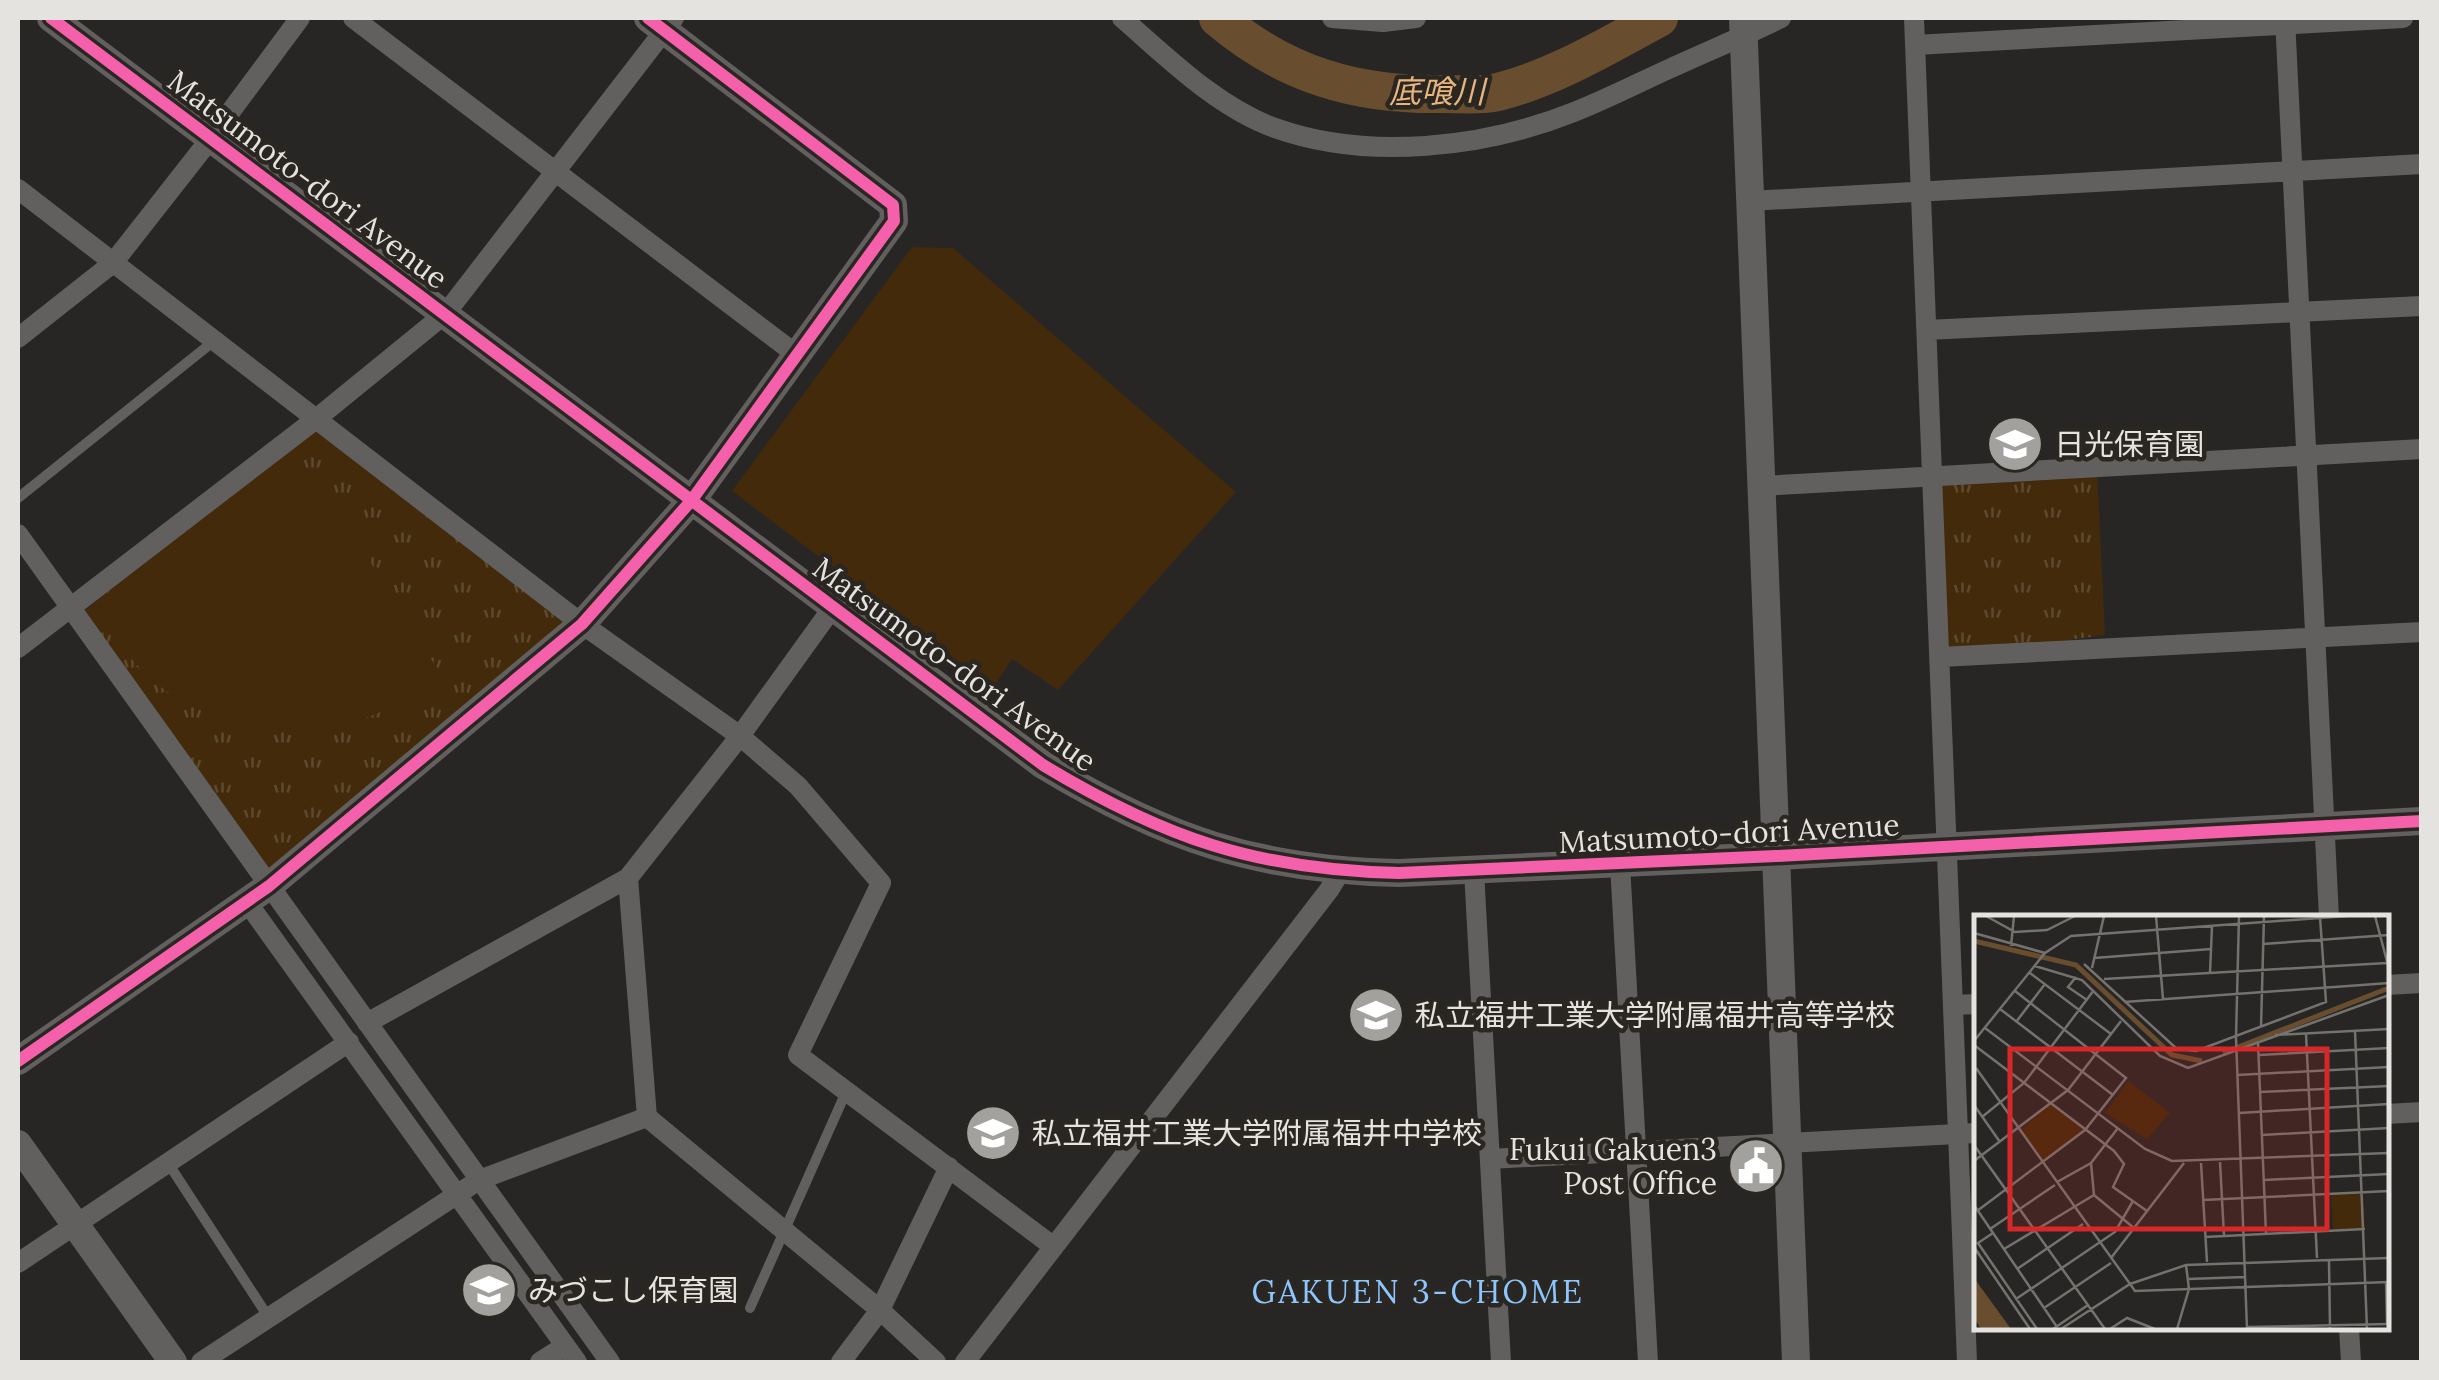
<svg xmlns="http://www.w3.org/2000/svg" width="2439" height="1380" font-family="Lora,'Noto Sans JP',serif">
<style>
.grass{fill:url(#grass-tufts)}
.garden{fill:#422a0b}
.lines{fill:none;stroke-linecap:round;stroke-linejoin:round}
.river{stroke:#684d2e;stroke-width:38}
.service{stroke:#61605f;stroke-width:10}
.minor{stroke:#61605f;stroke-width:20}
.tertiary{stroke:#61605f;stroke-width:28}
.cycleway-casing{stroke:#2a2622;stroke-width:19}
.cycleway{stroke:#f560ab;stroke-width:12}
.labels{text-anchor:middle;dominant-baseline:central;stroke-width:9;stroke-linejoin:round;paint-order:stroke}
.street-label{font-size:30px;fill:#e5e3e0;stroke:#2a2622}
.poi-label{font-size:30px;fill:#e5e3e0;stroke:#2a2622;text-anchor:start}
.water-label{font-size:32px;font-style:italic;fill:#e7b57d;stroke:#2a2622}
.neighbourhood-label{font-size:32px;letter-spacing:2.5px;fill:#8dc6fe;stroke:#2a2622}
.inset-river{fill:none;stroke:#684d2e;stroke-width:5}
.inset-road{fill:none;stroke:#74726f;stroke-width:2.5}
.view{fill:#d62828;fill-opacity:0.15;stroke:#d62828;stroke-width:5}
.inset-edge{fill:none;stroke:#e5e3e0;stroke-width:5}
</style>
<defs>
<pattern id="grass-tufts" width="24" height="20" patternUnits="userSpaceOnUse" patternTransform="scale(2.5)"><rect width="24" height="20" fill="#422a0b"/><path d="M3 7l-1-3M5 7V3M7 7l1-3M15 17l-1-3M17 17v-4M19 17l1-3" fill="none" stroke="#5d492e"/></pattern>
</defs>
<rect width="100%" height="100%" fill="#282624"/>
<path class="grass" d="M316,419L582,624L264,878L77,617Z
M2097,467L2105,635L1940,657L1933,477Z"/>
<path class="garden" d="M912,247L953,248L1236,492L1058,690L1012,659L993,688L732,491Z
M290,467L306,469L318,479L441,675C426,685 412,697 396,705C325,742 225,735 161,687C134,667 115,638 98,609L276,470Z"/>
<g class="lines">
<path class="river" d="M1218,18C1285,75 1357,96 1445,94C1462,94 1482,96 1498,92C1556,77 1607,46 1659,18"/>
<path class="service" d="M18,498L214,341
M168,1163L269,1318
M750,1308L846,1092"/>
<path class="minor" d="M353,18L797,355
M1122,18C1168,58 1217,107 1275,128C1368,161 1484,148 1574,112C1607,99 1638,83 1671,68C1708,51 1745,36 1781,18
M1332,18L1383,22L1416,18
M1914,18L1967,1362
M2285,18L2329,918
M1915,45L2403,18
M18,189L582,624L740,736L798,786L881,883L798,1055L1054,1247
M1750,201L2422,164
M1927,330L2422,306
M18,338L113,263L211,138L300,18
M1761,486L2422,449
M18,534L610,1362
M18,648L316,419L446,313L674,18
M1940,657L2422,632
M1620,864L1648,1362
M1474,871L1501,1362
M628,878L647,1117L880,1310L936,1362
M247,902L577,1362
M2386,985L2422,983
M1954,1005L1976,1004
M367,1023L628,878L740,736L833,607
M2386,1114L2422,1112
M1490,1159L1976,1133
M18,1263L349,1042
M2349,1328L2351,1362
M201,1362L479,1180L647,1117
M540,1362L565,1346
M841,1362L880,1310L949,1167
M965,1362L1329,890L1340,872"/>
<path class="tertiary" d="M51,18L1043,765C1164,838 1256,870 1399,873L1776,856L2422,821
M1743,18L1796,1362
M18,1061L269,886L582,624L691,501L894,221L893,205L648,18
M18,1144L173,1362"/>
<g class="cycleway-casing">
<path id="cycleway" d="M51,18L1043,765C1164,838 1256,870 1399,873L1776,856L2422,821
M18,1061L269,886L582,624L691,501L894,221L893,205L648,18"/>
</g>
<use href="#cycleway" class="cycleway"/>
</g>
<defs>
<g id="school-disc" transform="scale(2.875)"><circle r="9.5" fill="#a3a19e" stroke="#2a2622"/><path d="M0-5L7-2L0 1L-7-2ZM-4 1L0 2.5L4 1V4Q0 6-4 4Z" fill="#fff"/></g>
<g id="civic-disc" transform="scale(2.875)"><circle r="9.5" fill="#a3a19e" stroke="#2a2622"/><path d="M-.6-6.5H3V-4.5H.6V-3L4-1V1h2V6H-6V1h2V-1L-.6-3ZM-1.2 2.5V6h2.4V2.5Z" fill="#fff"/></g>
</defs>
<g fill-rule="evenodd">
<use href="#school-disc" x="2015" y="444"/>
<use href="#school-disc" x="1376" y="1015"/>
<use href="#school-disc" x="993" y="1133"/>
<use href="#civic-disc" x="1756" y="1166"/>
<use href="#school-disc" x="489" y="1290"/>
</g>
<g class="labels">
<g class="street-label">
<text transform="translate(308 179) rotate(37)">Matsumoto-dori Avenue</text>
<text transform="translate(955 664) rotate(36)">Matsumoto-dori Avenue</text>
<text transform="translate(1729 833) rotate(-3)">Matsumoto-dori Avenue</text>
</g>
<g class="poi-label">
<text x="2054" y="444">日光保育園</text>
<text x="1415" y="1015">私立福井工業大学附属福井高等学校</text>
<text x="1032" y="1133">私立福井工業大学附属福井中学校</text>
<text x="1717" y="1149" text-anchor="end">Fukui Gakuen3<tspan x="1717" dy="34">Post Office</tspan></text>
<text x="528" y="1290">みづこし保育園</text>
</g>
<g class="water-label">
<text x="1437" y="91">底喰川</text>
</g>
<g class="neighbourhood-label">
<text x="1418" y="1291">GAKUEN 3-CHOME</text>
</g>
</g>
<g transform="translate(1974 915)">
<rect width="415" height="415" fill="#282624"/>
<path d="M77,189L111,215L70,248L46,215ZM389,277L391,314L359,316L357,279Z" fill="#422a0b"/>
<path d="M154,166L196,198L173,224L131,198ZM75,195L93,222L79,229L57,224L48,214Z" fill="#422a0b"/>
<path d="M0,363L37,414H7L0,403Z" fill="#684d2e"/>
<path class="inset-river" d="M0,26L102,50L198,140L228,146M249,138L415,73"/>
<path class="inset-road" d="M12,1L41,17L73,15L101,1M182,1L189,84M265,1L262,123L273,414M401,1L415,54M0,18L71,38M289,29L415,20M37,31L40,1M120,43L237,34M110,49L203,134L222,136L352,87L346,2M61,51L108,65L186,141L214,153L415,80M118,53L130,1M56,58L137,119M236,58L238,11M102,62L94,72L113,85M130,64L413,48M150,87L415,68M26,94L139,180M42,107L71,69M287,112L290,1M11,113L171,234L198,246L415,238M381,116L393,414M332,119L343,343M301,120L415,114M0,126L71,38L97,21L373,1M284,128L292,319M0,130L140,236L150,249L139,272L173,296M285,140L415,133M2,153L161,376L415,367M263,160L415,152M286,177L415,171M0,190L26,227M265,198L415,189M8,202L50,168L120,75M288,220L415,213M0,230L131,414M0,246L94,175L147,106M246,247L250,321M117,248L120,280L160,313M227,248L233,347M290,265L415,259M83,267L117,248L144,213M229,285L415,276M0,290L83,412M3,296L111,215L152,163L41,76M16,314L81,270M19,318L4,328L63,414M231,322L391,314M0,332L56,414M30,334L120,280M137,343L210,248M355,346L356,413M43,354L109,309M214,364L271,362M412,367L413,409M42,384L141,317L159,286M70,393L137,348M273,412L415,409M79,414L114,390M87,414L156,369L212,350L415,343M136,414L153,403L181,414M203,414L215,374L212,350"/>
<path class="view" d="M36,134H353V314H36Z"/>
<rect width="415" height="415" class="inset-edge"/>
</g>
<rect width="2439" height="1380" fill="none" stroke="#e5e3e0" stroke-width="40"/>
</svg>
